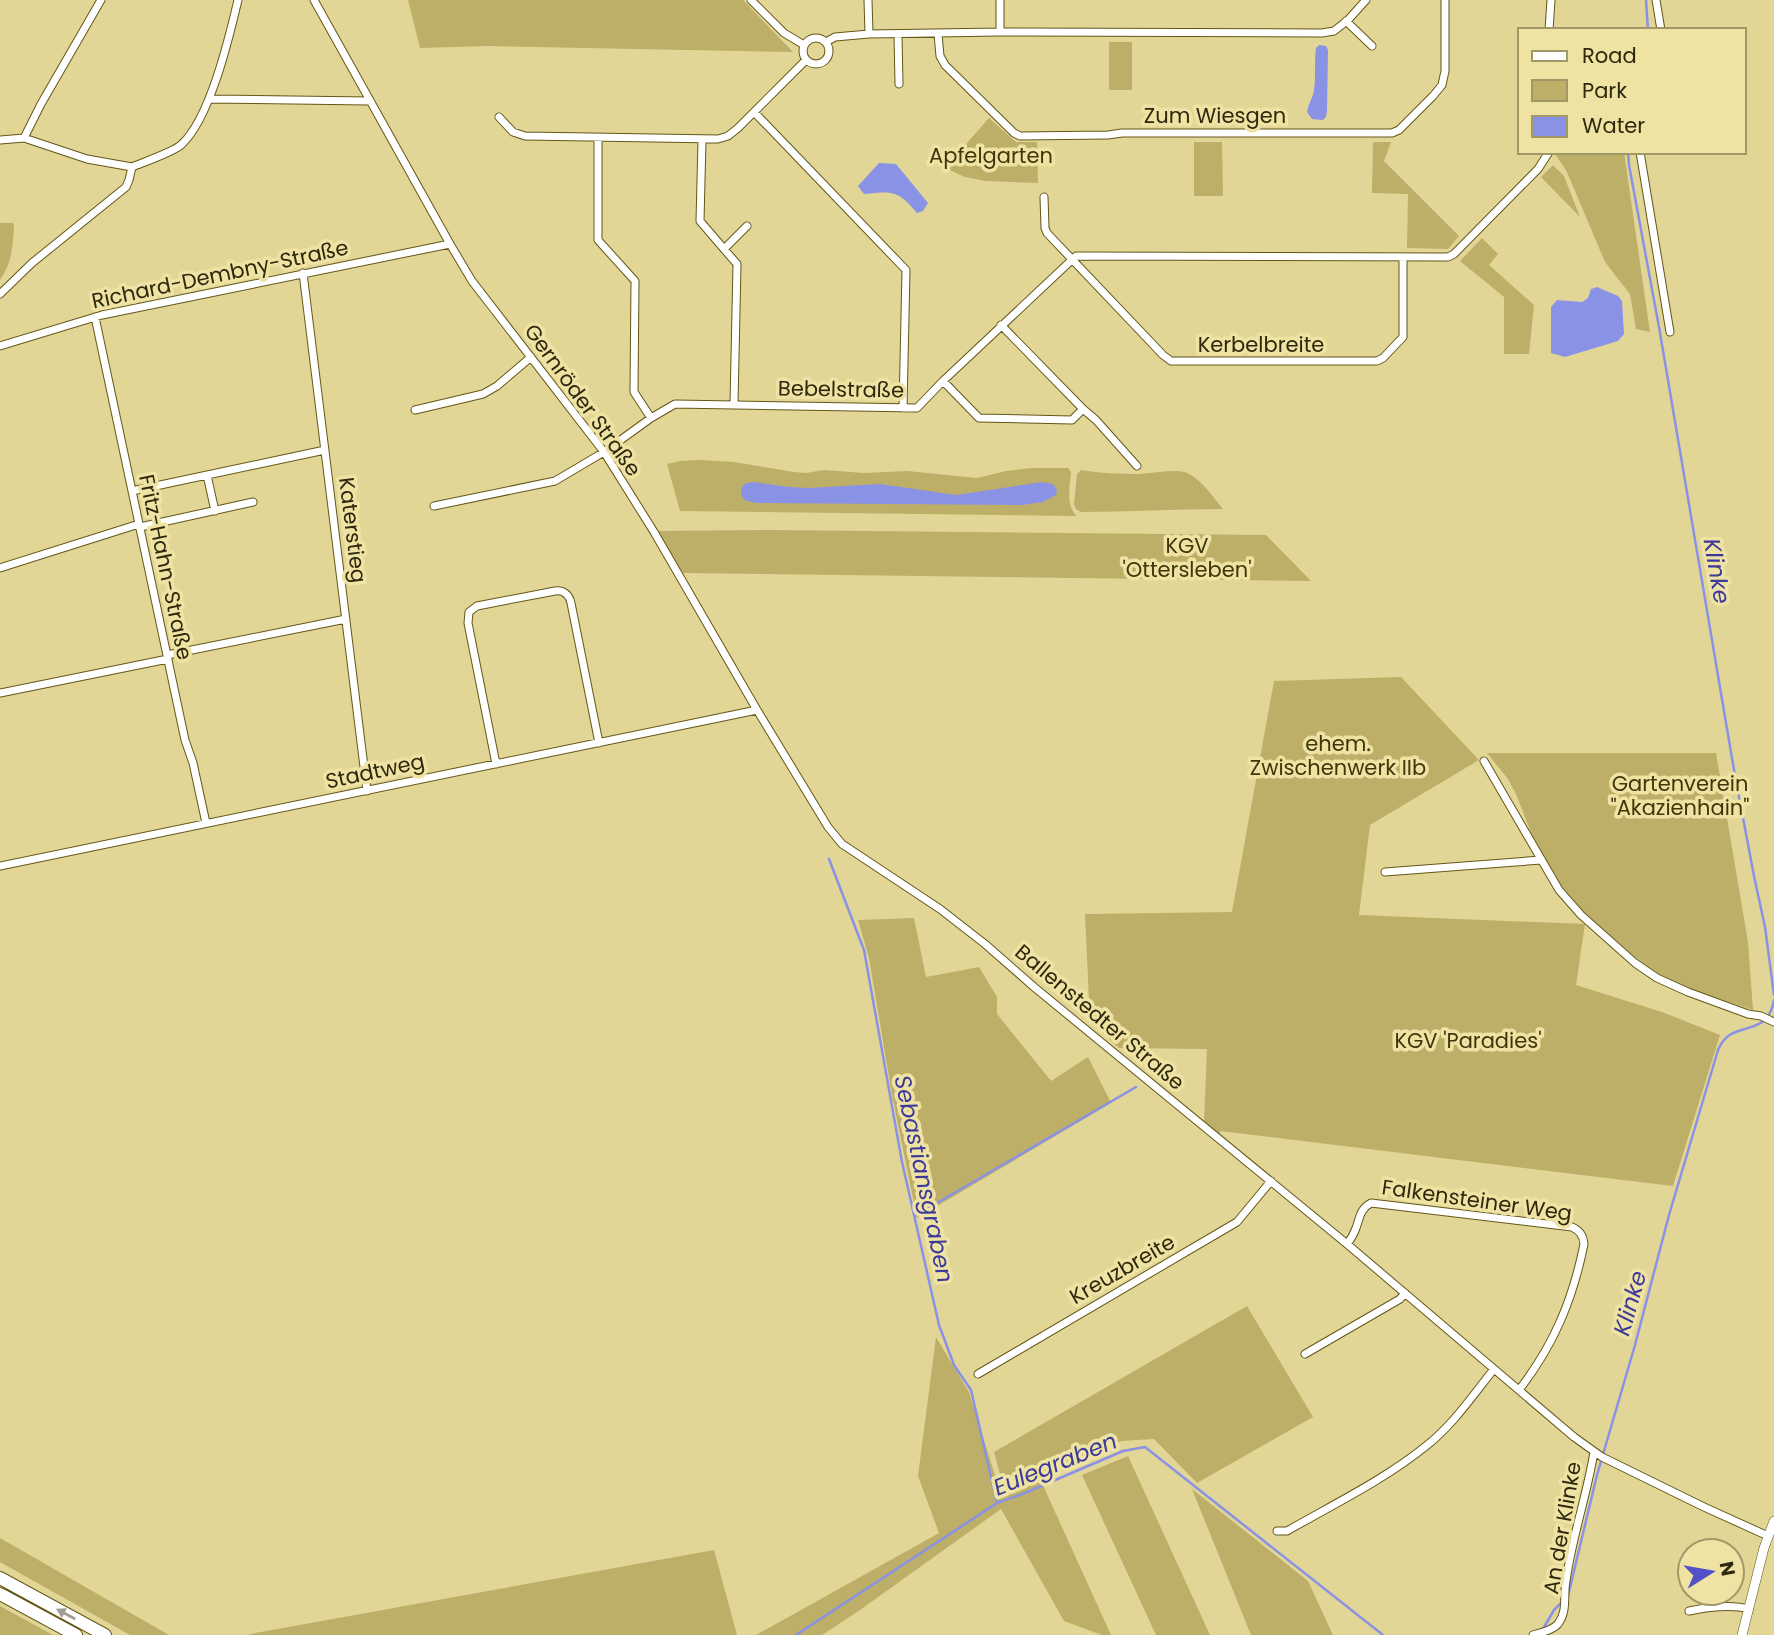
<svg xmlns="http://www.w3.org/2000/svg" width="1774" height="1635" font-family="Poppins,sans-serif">
<style>
.green{fill:#bdaf67}
.water{fill:#8a92e6}
.lines{fill:none;stroke-linecap:round;stroke-linejoin:round}
.stream{stroke:#8a92e6;stroke-width:2.5}
.minor-casing{stroke:#635718;stroke-width:9}
.tertiary-casing{stroke:#635718;stroke-width:10}
.trunk-casing{stroke:#635718;stroke-width:14}
.minor{stroke:#fff;stroke-width:7}
.tertiary{stroke:#fff;stroke-width:9}
.trunk{stroke:#fff;stroke-width:12}
.oneway{fill:#a09e93}
.labels{text-anchor:middle;dominant-baseline:central;stroke-width:7;stroke-linejoin:round;paint-order:stroke}
.street-label{font-size:21px;fill:#2d280e;stroke:#efe3a3}
.park-label{font-size:21px;fill:#3f370b;stroke:#efe3a3}
.water-label{font-size:23px;font-style:italic;fill:#3c399a;stroke:#efe3a3}
</style>
<rect width="100%" height="100%" fill="#e2d697"/>
<path class="green" d="M408,0H743L793,52L488,46L420,48Z
M1109,42H1132V90H1109Z
M989,118L1016,142H1037L1038,183L986,181L965,177L945,168Z
M1194,142H1222L1223,196H1194Z
M1373,142H1391L1384,161L1459,236L1448,249L1407,248L1408,194L1372,193Z
M1556,152H1624L1650,332L1636,329L1630,294L1605,262L1567,172L1556,155Z
M1553,165L1564,176L1580,217L1541,177Z
M0,223H13L14,226C13,245 12,263 0,280Z
M1482,238L1498,254L1489,265L1534,305L1529,354H1504V297L1460,261Z
M700,460L734,462L794,472L806,473L824,470L864,473L907,471L977,478L1006,471L1032,468H1068L1071,472C1070,487 1065,505 1077,516L680,511L667,464L680,461Z
M1081,470C1100,473 1118,474 1137,474C1151,474 1175,468 1187,473C1201,479 1213,497 1223,509C1175,509 1128,512 1081,512L1076,509L1074,504L1077,474Z
M769,530L1266,535L1311,581L683,573L657,531Z
M1401,677L1479,760L1370,825L1359,915L1585,924L1576,985L1662,1012L1720,1035L1673,1186L1220,1131V1134L1204,1121L1207,1049L1119,1048L1090,1021L1085,914L1232,912L1274,681Z
M1487,753H1716L1748,942L1753,1010L1687,988L1661,976L1634,956L1585,913L1561,885L1532,835L1516,794L1508,779Z
M914,918L926,977L979,967L997,997V1014L1051,1081L1088,1057L1111,1103L917,1218L892,1095L869,958L858,920Z
M1247,1306L1313,1417L1197,1483L1154,1439L1121,1441L1005,1493L994,1452Z
M936,1337L969,1392L1002,1498L1041,1481L1111,1635H1102L1064,1621L1001,1509L860,1610L822,1635H756L939,1533L918,1476Z
M1128,1456L1210,1635H1156L1082,1475Z
M1192,1489L1308,1581L1333,1635H1251Z
M0,1538L169,1635H130L0,1562Z
M714,1550L737,1635H245Z
M0,1606L53,1635H0Z"/>
<path class="water" d="M1319,45L1326,46L1328,50L1327,111L1326,117L1323,120L1312,119L1307,112C1308,104 1313,98 1314,90C1316,76 1314,62 1316,48Z
M879,163L896,164L928,203L923,211L917,213C898,190 893,191 864,194L858,186Z
M1597,287L1618,296L1622,301L1624,334L1618,341L1565,357L1551,353V307L1557,300L1582,302L1588,298L1591,289Z
M752,482L789,487L809,488L880,484L956,495L1042,482L1053,484L1057,490L1056,495L1043,502L1022,505L756,503L744,500C740,493 740,490 744,484Z"/>
<g class="lines">
<path class="stream" d="M1646,0L1648,30
M1628,152L1629,165L1659,327L1734,770L1754,876L1765,927L1774,995
M829,859L864,950L902,1162L939,1325L954,1365L971,1390L997,1503
M915,1216L1136,1087
M1568,1596L1597,1475L1635,1345L1669,1215L1718,1050C1731,1017 1767,1041 1774,1000
M1543,1629L1554,1610L1561,1603
M796,1635L997,1503L1025,1493L1123,1451L1145,1447L1383,1635"/>
<g class="minor-casing">
<path id="minor" d="M314,0L450,244L472,281L604,452L654,532L757,710L828,827L842,844L940,909L985,944L1034,987L1347,1244L1574,1437L1602,1457L1704,1507L1768,1536
M751,0L784,33L804,45
M868,0L869,34
M1000,0V32
M1656,0L1661,30
M1346,21L1372,46
M1549,30L1551,0
M898,34L899,84
M938,34L940,56L945,65L1014,133L1020,136L1108,135L1122,133H1392L1399,130L1433,96L1442,85L1445,71V0
M803 51a13 13 0 1 1 26 0a13 13 0 1 1-26 0Z
M826,42L835,37L869,34L1000,32L1322,33L1334,31L1348,20L1366,0
M209,99L369,101
M754,112L906,270L903,408
M499,117L513,132L525,136L718,139L728,136L738,128L806,60
M24,138L87,159L132,167
M598,138V240L635,281L634,392L651,418
M0,140L24,138L41,104L101,0
M702,140L700,221L724,249L747,226
M1640,152L1670,332
M1044,197L1045,228L1047,233L1163,355L1171,361H1377L1383,358L1403,337V258
M724,249L737,264L734,404
M303,273L367,791
M0,294L32,263L126,187L129,180L132,167C144,162 173,152 181,145C210,119 229,38 238,0
M95,317L185,740L193,763L206,823
M0,346L102,315L450,244
M943,381L979,418L1072,420L1083,409L1001,325
M1083,409L1096,420L1137,466
M415,410L483,394L497,386L531,357
M207,475L215,511
M132,491L325,450
M434,506L555,481L604,452L651,418L675,404L917,408L943,381L1076,256L1448,257L1454,254L1538,169L1549,152
M140,527L253,502
M0,568L139,524
M167,655L346,619
M0,693L168,659
M1484,761L1559,890L1581,915L1635,963L1657,978L1688,992L1748,1014L1761,1016L1774,1022
M496,764L468,623L469,612L477,606L555,591C563,590 569,594 571,603L599,743
M0,866L757,710
M1385,872L1541,860
M1347,1244C1351,1239 1354,1234 1356,1228C1360,1217 1360,1209 1371,1203L1572,1227C1580,1231 1583,1235 1584,1244C1573,1299 1554,1345 1519,1390
M1305,1354L1400,1299L1405,1293
M978,1374L1237,1222L1271,1181
M1277,1531H1287C1334,1504 1384,1480 1426,1446C1453,1425 1473,1395 1494,1369
M1689,1611C1709,1607 1730,1604 1749,1609
M1533,1635C1541,1633 1553,1630 1558,1624C1568,1611 1563,1596 1566,1581C1572,1537 1587,1495 1594,1452"/>
</g>
<g class="tertiary-casing">
<path id="tertiary" d="M1742,1635L1764,1548L1774,1521"/>
</g>
<g class="trunk-casing">
<path id="trunk" d="M0,1578L105,1635
M0,1594L76,1635"/>
</g>
<use href="#minor" class="minor"/>
<use href="#tertiary" class="tertiary"/>
<use href="#trunk" class="trunk"/>
</g>
<defs><path id="oneway-solid" d="M-6-.8H1V-3.2L6.5 0L1 3.2V.8H-6Z" transform="scale(1.75)"/></defs>
<use class="oneway" href="#oneway-solid" transform="translate(66 1614) rotate(-152)"/>
<g class="labels">
<g class="street-label">
<text x="1215" y="115">Zum Wiesgen</text>
<text transform="translate(220 274) rotate(-12)">Richard-Dembny-Straße</text>
<text x="1261" y="344">Kerbelbreite</text>
<text transform="translate(841 389) rotate(1)">Bebelstraße</text>
<text transform="translate(583 400) rotate(54)">Gernröder Straße</text>
<text transform="translate(353 530) rotate(83)">Katerstieg</text>
<text transform="translate(166 567) rotate(78)">Fritz-Hahn-Straße</text>
<text transform="translate(375 771) rotate(-12)">Stadtweg</text>
<text transform="translate(1100 1017) rotate(40)">Ballenstedter Straße</text>
<text transform="translate(1477 1200) rotate(8)">Falkensteiner Weg</text>
<text transform="translate(1122 1269) rotate(-30)">Kreuzbreite</text>
<text transform="translate(1562 1528) rotate(-80)">An der Klinke</text>
</g>
<g class="park-label">
<text x="991" y="155">Apfelgarten</text>
<text x="1187" y="545">KGV<tspan x="1187" dy="24">'Ottersleben'</tspan></text>
<text x="1338" y="743">ehem.<tspan x="1338" dy="24">Zwischenwerk IIb</tspan></text>
<text x="1680" y="783">Gartenverein<tspan x="1680" dy="24">"Akazienhain"</tspan></text>
<text x="1468" y="1040">KGV 'Paradies'</text>
</g>
<g class="water-label">
<text transform="translate(1717 571) rotate(80)">Klinke</text>
<text transform="translate(924 1179) rotate(78)">Sebastiansgraben</text>
<text transform="translate(1630 1303) rotate(-74)">Klinke</text>
<text transform="translate(1055 1464) rotate(-22)">Eulegraben</text>
</g>
</g>
<rect x="1518" y="28" width="228" height="126" fill="#efe3a3" stroke="#a19867" stroke-width="2"/>
<rect x="1532" y="51" width="35" height="10" fill="#ffffff" stroke="#a19867" stroke-width="2"/>
<text x="1582" y="63" font-size="21" fill="#2d280e">Road</text>
<rect x="1532" y="80" width="35" height="21" fill="#bdaf67" stroke="#a19867" stroke-width="2"/>
<text x="1582" y="98" font-size="21" fill="#2d280e">Park</text>
<rect x="1532" y="116" width="35" height="21" fill="#8a92e6" stroke="#a19867" stroke-width="2"/>
<text x="1582" y="133" font-size="21" fill="#2d280e">Water</text>
<g transform="translate(1711 1572) rotate(79)"><circle r="33" fill="#efe3a3" stroke="#a19867" stroke-width="2"/>
<path d="M0-5L12 26L0 18L-12 26Z" fill="#5351c8"/>
<text y="-10" font-size="19" font-weight="bold" text-anchor="middle" fill="#2d280e">N</text>
</g>
</svg>
